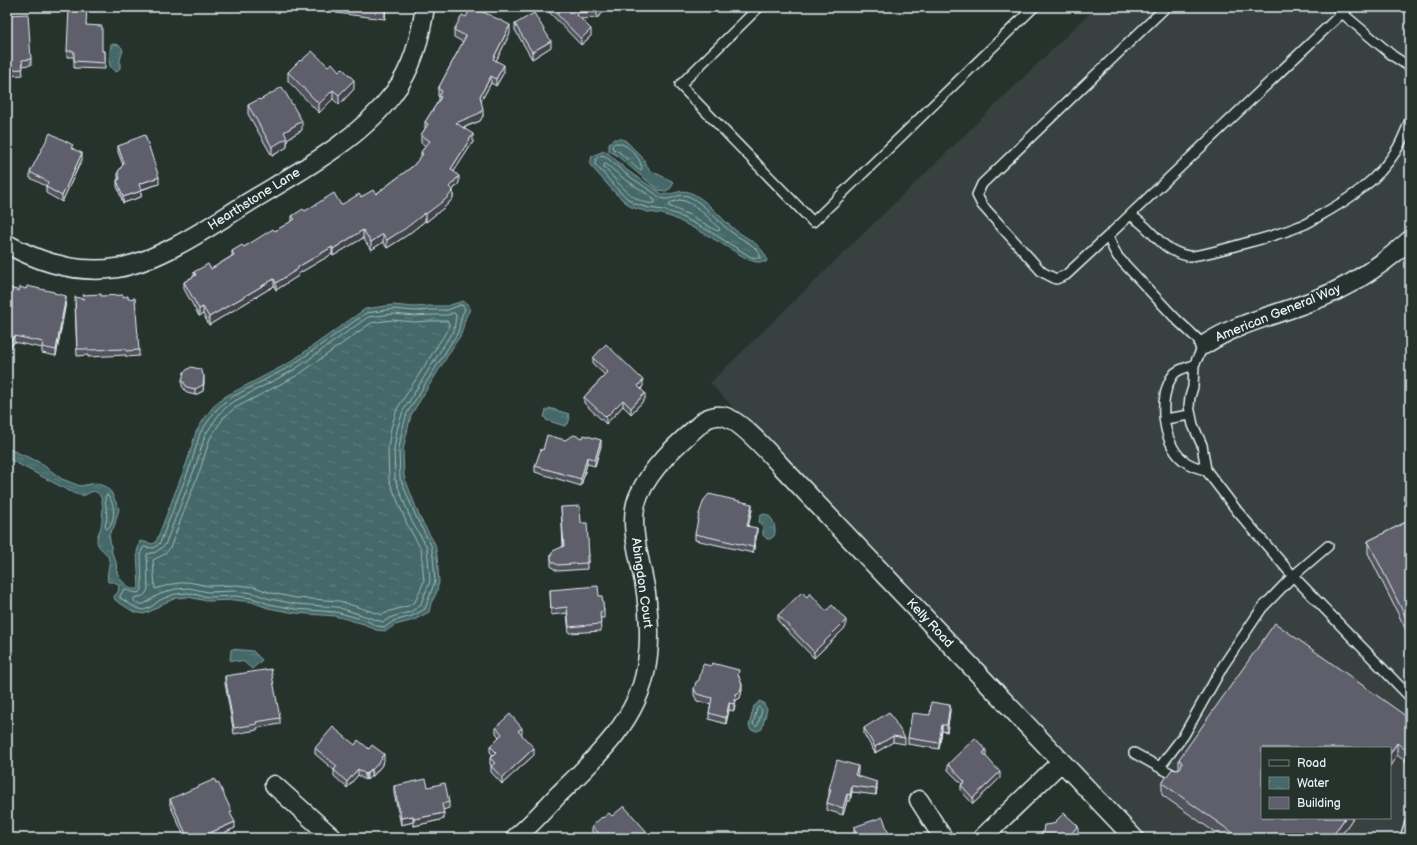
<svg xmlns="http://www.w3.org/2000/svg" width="1417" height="845" font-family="'Balsamiq Sans',sans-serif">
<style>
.built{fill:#374040;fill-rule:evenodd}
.water{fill:url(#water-ripples);stroke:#869fa2}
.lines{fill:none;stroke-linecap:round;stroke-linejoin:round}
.shore{stroke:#a6bbbe;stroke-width:1}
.lane-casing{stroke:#e8f1f8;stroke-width:12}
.street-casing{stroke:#e8f1f8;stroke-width:21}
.lane{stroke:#26332d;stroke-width:9}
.street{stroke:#26332d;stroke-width:18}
.wall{fill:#52525d;stroke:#e8f1f8}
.shaded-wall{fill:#42424c;stroke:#e8f1f8}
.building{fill:#5f5f6c;stroke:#e8f1f8}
.labels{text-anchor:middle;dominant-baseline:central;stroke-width:3.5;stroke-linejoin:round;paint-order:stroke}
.street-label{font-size:13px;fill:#e8f1f8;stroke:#26332d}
</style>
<defs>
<pattern id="water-ripples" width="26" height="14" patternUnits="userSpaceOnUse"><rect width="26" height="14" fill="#446968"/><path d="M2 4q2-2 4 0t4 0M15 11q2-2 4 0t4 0" fill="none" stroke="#5f7f7e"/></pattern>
</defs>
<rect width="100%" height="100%" fill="#26332d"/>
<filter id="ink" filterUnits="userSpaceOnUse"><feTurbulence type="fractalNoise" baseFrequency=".025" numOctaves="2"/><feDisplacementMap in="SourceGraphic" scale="8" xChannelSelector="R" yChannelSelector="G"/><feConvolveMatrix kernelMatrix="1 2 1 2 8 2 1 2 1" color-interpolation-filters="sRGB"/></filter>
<g filter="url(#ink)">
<path class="built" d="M1096,7H1410V838H1146L888,570L710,383ZM1262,748H1390V818H1262Z"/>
<path class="water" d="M111,44C117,44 121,45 123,50L120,60V68L117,72C105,68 110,54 111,44Z
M614,139H622L626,141L643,158L649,170L672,181L673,183L671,188L666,191L658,190L615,154L609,151V143Z
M604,151L607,152L628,171L662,194C672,196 679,189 689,192C707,199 720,218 734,229C741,235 751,239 757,245C761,249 766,254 767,260L766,262H757L749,260L707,235L674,218L662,214L648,212L631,207L616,194L590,165L592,156Z
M463,301L469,305L470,310C461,322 466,331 456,342L411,415L403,450L404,476L420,518L435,544L437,556L439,582L436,594L431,603L429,612L414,620L395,625L386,631L376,630L364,624L335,616L295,613L268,608L252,602L235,600L207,601L188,597L176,598L162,604L153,610L144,614L134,612L115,600L114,596L118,592L119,586L115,582H108C106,572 110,567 109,560C108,551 96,549 97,539C97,535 100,531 101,527C102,520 106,496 96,492C92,490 88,494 85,495C81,496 76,494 73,493L7,458V448L39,462L62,479L80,486L96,483L106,487L111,492L119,509L114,527L109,534L112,553L116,562L117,572L121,580L131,589H139L137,552L140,541L153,544L156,542L187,462L196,432L204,419L213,407L226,396L289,363L365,309L393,305L414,307L430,306H447Z
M549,408L569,414L568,416L570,417L568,424H566L565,426L546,420V418L544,417L546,410H548Z
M764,514C773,515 777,528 774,536L770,539H767L763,535V527L759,522L760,516Z
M232,649L253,651L262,660L252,669L244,662L230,660L231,650Z
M759,701L764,703V705L767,709L762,729L757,731L751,730L749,726L754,706L758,703Z"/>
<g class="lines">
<path class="shore" d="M615,143C627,142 641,158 642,169L639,170L618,151L613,149L612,146Z
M602,155L605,156L626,174L651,191C656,193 658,198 664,199C672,200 679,193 688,196C706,204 718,223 734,234C742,240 759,246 761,258H757L751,257L709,231L676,214L663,210L649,208L633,203L619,191L595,164L596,159Z
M606,164L623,178L652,197L655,201V203C636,207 616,180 604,167V165Z
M680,200C695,202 708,218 719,228L720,230L717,231L692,216L669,206L670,203Z
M462,305L465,309C458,320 462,330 453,340L407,413L402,431L399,449L400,478L417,519L431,545L433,556L435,581L425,609L412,616L394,621L385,627L377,626L365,620L336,612L295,609L269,604L252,598L236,596L208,597L188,593L175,594L160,600L151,607L144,610L136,608L120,598V596L124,589C130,591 137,596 142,590L141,552L143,548L144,547L154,548L160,543L191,464L200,433L216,410L228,399L291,366L366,313L393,309L414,311L431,310H447Z
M454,313L456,315L454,331L449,337L403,411L397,430L394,450L395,479L412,522L427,547L430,581L420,606L410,612L392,617L383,622L337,607L296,604L270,599L253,593L236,591L208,592L189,588L175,589L158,595L144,604H138L134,601V598L143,596L146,593L148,589L147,554L156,552L165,545L196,465L205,435L220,413L231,403L294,370L368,317L393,314L415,316L431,315H448Z
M393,320L414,322L431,321H447L449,323L448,329L397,409L391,428L388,448L389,480L407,524L421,549L424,581L415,602L408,606L390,611L382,615L339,601L296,598L272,593L254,587L237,585L209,586L188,582L172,584L155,589L153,560L165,554L170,548L201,467L210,438L224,417L235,408L298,375L371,323Z
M107,495C116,503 116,521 107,529L105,527L107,517L105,497Z
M759,707L762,710L758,725L756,727L753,724L757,709Z"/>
<g class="lane-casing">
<path id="lane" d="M759,7L680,85L813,222L1034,7
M1336,7L1342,13L1349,7
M1410,120C1406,131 1402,141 1396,151C1377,181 1351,198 1321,215C1314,219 1307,224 1300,226C1281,234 1261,239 1242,244C1232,247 1196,257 1188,256C1159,250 1153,228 1130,215L1108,236L1113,248L1118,257L1176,319L1204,345L1194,365L1193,387L1190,397L1189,406L1193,425L1202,445L1206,470L1238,512L1293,576L1410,697
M1130,215L1342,13L1393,56L1410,67
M1108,236L1066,275L1056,279L1042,272L982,205L977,195L982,184L1166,7
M1194,365C1188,367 1178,369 1174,374C1157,395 1162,443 1183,460C1190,466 1198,468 1206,470
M1165,419L1190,415
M1409,498L1410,500
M1134,753L1159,767L1162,764L1184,735L1223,666L1262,608L1293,576L1328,546
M1159,767L1176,776
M1405,838L1410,822"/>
</g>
<g class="street-casing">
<path id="street" d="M7,244C41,263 78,274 117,268C160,261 212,225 249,202C298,172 358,141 393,94C413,69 420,38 425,7
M1204,345C1239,322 1274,316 1312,301C1348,288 1381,266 1410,240
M274,785L333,838
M919,800L943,838
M515,838C531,825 544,810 558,795C594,760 638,720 646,668C651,643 649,618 646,593C642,564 626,523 639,495C653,464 681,441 706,419C711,417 716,415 722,416C740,419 768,452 781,466L1134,838
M982,838L1061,762"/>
</g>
<use href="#lane" class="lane"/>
<use href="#street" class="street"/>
</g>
<path class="wall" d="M336,7H386L385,19L336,13Z
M549,7H609L597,18L581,19L591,36L581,45L549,12Z
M8,15L31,59V65L22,66L23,75L7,76V34L9,33Z
M466,17L510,33L496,61L504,72L496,86L491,83L481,101L483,116L480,121L463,128L473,142L454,171L459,183L453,190V198L446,206L426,222L425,221L406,236L387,248L383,242L371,250L363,238L333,256L332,254L298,274V276L276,290L274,286L209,325L203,314L199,316L184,289V282L194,276V272L211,269L232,256V251L244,247L275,231L292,221V216L305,211L341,205L361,197L376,194L413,166L421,157V152L426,146L421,143V135L425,129V122L439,100V97L438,96V89L463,42L454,37V30Z
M515,24L551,47L532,59L515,30Z
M86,25L102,51H105V69L74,68V57H67V51Z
M301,61L328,66L354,89L339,105L333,99L319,113L288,81V72Z
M260,100L302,130L287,139V147L272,156L248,114V105Z
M129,141L159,184L141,190V197L123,203L117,186V180L118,179V172L123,165L118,152V146L129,143Z
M73,148L82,159L62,202L46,193V186L30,178V172Z
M7,287L19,291L26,289L54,294L66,302L56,356L42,353V348L14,342L12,346L7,345Z
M101,296L139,350V356L126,357V355L88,357V355L77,356L75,303L84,299Z
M593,358L643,386L641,389L645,399L631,414L623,406L606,424L584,403V397L605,375L593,364Z
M182,380L204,382L203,391L195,395L187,393L182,386Z
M565,440L601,446L595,466L587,464L581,486L535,472V466L543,450Z
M561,507L581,523L589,556V562H587V569L558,571L554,569L551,566V555L563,546Z
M752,510L748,526L757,534L753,553L695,540V534Z
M1410,520V638L1368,553V541Z
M550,590L599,596L604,611V618H600L601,631L569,633L567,613L551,615Z
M807,597L846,627L814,658L778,621V615Z
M225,676L280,718V724L257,728V730L234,734L225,683Z
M739,676V677L742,690L740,698L736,700L734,711L729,710L726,724L709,719V713L711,704L697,701L694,695V689L699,680Z
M950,711L947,732L942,731L939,749L908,744V738L930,715Z
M1410,719V757L1406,762L1397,755L1339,838H1223L1162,795V783L1179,768V759Z
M496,727L522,734L521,735L534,755L502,784L491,772V766L490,764V758L493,755L490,752V746L499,737L496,733Z
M864,728L905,738V744L893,742L875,753L864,734Z
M355,745L384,761L382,763V765L372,777L371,776L367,780L366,779L365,780L358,775L347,788L334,776V770L315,754V748Z
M986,756V757L1000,778L973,804L961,791V785L962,784L948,770V764Z
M858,772L857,776L877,788L876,795L852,792L850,801H847L843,815L827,810V803L829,795V789Z
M394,786L428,787L449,802V808L443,810L444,819L414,826L413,822L401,825L394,793Z
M170,799L232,817L235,828L212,838H185L170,805Z
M612,816L647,834L651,838H598L592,832V826L603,818Z
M854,827L890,838H856L854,834Z"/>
<path class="shaded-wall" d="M385,7H386L385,19Z
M602,7H609L597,18V12Z
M613,7H617L613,10Z
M510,25V33L493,67V59Z
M591,29V36L581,45V39Z
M551,41V47L532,59V52Z
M504,65V72L496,86V79Z
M491,76V83L480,103V96Z
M354,80V89L339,105V95Z
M333,90V99L319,113V104Z
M483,109V116L480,121L456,130V123Z
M302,121V130L287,139V147L272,156V147L284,132Z
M473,134V142L451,176V169Z
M9,145V151L7,155V149Z
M82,153V159L62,202V196Z
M459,176V183L449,194V187Z
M159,177V184L139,190V184Z
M141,191V197L123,203V197Z
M453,191V198L446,206L426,222V214Z
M425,213V221L406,236L387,248V240Z
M363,230V238L333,256V249Z
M383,234V242L371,250V242Z
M332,247V254L298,274V276L276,290V283L298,267Z
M274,279V286L209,325V317Z
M66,296V302L56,356V350Z
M203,307V314L199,316V309Z
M14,336V342L12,346V340Z
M204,376V382L203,391L195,395V389Z
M643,380V386L638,392V386Z
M645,393V399L631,414V408Z
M623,400V406L606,424V417Z
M601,440V446L595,466V460Z
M587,457V464L581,486V479Z
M752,504V510L747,532V526Z
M757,528V534L753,553V547Z
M846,620V627L814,658V652Z
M742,684V690L740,698L736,700L734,711V704L736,694Z
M729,703V710L726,724V718Z
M950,705V711L947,732V725Z
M942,725V731L939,749V743Z
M522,728V734L518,737V731Z
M893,736V742L875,753V747Z
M1397,743V755L1390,766V754Z
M1410,745V757L1406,762V750Z
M534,748V755L502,784V778Z
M986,750V756L983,760V753Z
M384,754V761L382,763V765L372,777V770Z
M858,766V772L855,782V775Z
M358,769V775L347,788V782Z
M371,769V776L367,780V774Z
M1000,772V778L973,804V798Z
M366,773V779L365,780V774Z
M877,782V788L876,795V789Z
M852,786V792L850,801V795Z
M847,794V801L843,815V808Z
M444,813V819L414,826V819Z
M413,816V822L401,825V818Z
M1345,818H1353L1339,838H1331Z
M235,822V828L212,838H198Z
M1078,826V832L1073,838H1067Z"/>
<path class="building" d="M69,7H87L86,25L102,26V51H105V63L74,61V51H67Z
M361,7H385V10Z
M471,7H473L510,25L493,59L504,65L496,79L491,76L480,96L483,109L480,113L456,123L473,134L451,169L459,176L449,187L453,191L446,199L426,214L425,213L406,228L387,240L383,234L371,242L363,230L333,249L332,247L298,267V269L276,283L274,279L209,317L203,307L199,309L184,282L196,275L194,272L208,264L211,269L234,255L232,251L242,245L244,247L273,229L275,231L295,219L292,216L303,209L305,211L334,193L341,205L359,194L361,197L373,190L376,194L413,166L423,154L421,152L430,141L421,135L428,124L425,122L441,97L439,96L442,91L438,89L466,36L454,30L462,15L466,17Z
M550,7H602L597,12L575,13L591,29L581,39Z
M534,13L551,41L532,52L515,24Z
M28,14L31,59L22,60L23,69L7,70V34L9,33L8,15Z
M312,51L328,66L332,63L339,71L342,68L354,80L339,95L333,90L319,104L288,72L300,60L301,61Z
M282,87L302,121L284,132L287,138L272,147L248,105L259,99L260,100Z
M50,133L73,145L71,148L82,153L62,196L46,187L48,182L30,172Z
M145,135L159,177L139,184L141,191L123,197L117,180L120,179L118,172L124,163L118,146L129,142V141Z
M27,286L54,292V293L66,296L56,350L42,347L43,342L14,336L12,340L7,338V287L19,291L20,287L26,289Z
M101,294V296L123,295V297L128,296V299L135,298L139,350L126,351V349L88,350V349H77L75,297L84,299L83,295Z
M606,344L643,380L638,386L645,393L631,408L623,400L606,417L584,397L608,372L593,358Z
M191,367L200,369L204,376L203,385L195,389L187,387L182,380L184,372Z
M547,435L565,440L574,435L583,438L584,435L601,440L595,460L587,457L581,479L535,466L541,449L543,450Z
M709,494L752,504L747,526L757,528L753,547L695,534L699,514L704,500Z
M580,506L581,523H587L589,556H587V563L558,565L554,563L551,560V555L553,551L564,546L561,507Z
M1410,520V626L1368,541Z
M598,586L599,596H602L604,611L600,612L601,624L569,627L567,607L551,609L550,590Z
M802,592L807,597L810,593L826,611L832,605L846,620L814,652L778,615Z
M1275,623L1410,719V745L1406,750L1397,743L1390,754V748H1262V818H1345L1331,838H1240L1162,783L1172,769L1177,770L1181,767L1182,763L1179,759Z
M712,663L739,670L738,675L742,684L740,692L736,694L734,704L729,703L726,718L709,713L712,698L697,694L694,689L696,682L699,680L703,664L711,666Z
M271,669L280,718L256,722L257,724L234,728L225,676Z
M931,702L950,705L947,725H942L939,743L908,738L912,713L930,715Z
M889,712L905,738L893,736L875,747L864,728Z
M510,714L522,728L518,731L534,748L502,778L491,766L495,763L490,758L496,752L490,746L502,734L496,727Z
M333,727L355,745L358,740L369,749L372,745L384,754L381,758L382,759L372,770L371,769L367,774L366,773L365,774L358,769L347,782L334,770L337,766L315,748Z
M975,738L986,750L983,753L1000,772L973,798L961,785L965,782L948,764Z
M837,760L858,766L855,775L877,782L876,789L852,786L850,795L847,794L843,808L827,803L831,789H829Z
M215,779L216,783L218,782L232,812L230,813L235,822L198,838H188L170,799Z
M426,779L428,787L445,783L449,802L442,804L444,813L414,819L413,816L401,818L394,786Z
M624,806L647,832L646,833L651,838H603L592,826L602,817L603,818L609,813L612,816Z
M1064,813L1078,826L1067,838H1037L1043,832L1044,825L1053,824Z
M883,817L890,838H858L854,827Z"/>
</g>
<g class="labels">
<g class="street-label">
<text transform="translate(254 199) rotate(-32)">Hearthstone Lane</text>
<text transform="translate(1278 313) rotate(-22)">American General Way</text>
<text transform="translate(642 583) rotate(82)">Abingdon Court</text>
<text transform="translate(930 623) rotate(47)">Kelly Road</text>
</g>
</g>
<rect width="1417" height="845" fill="none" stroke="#26332d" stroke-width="24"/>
<rect x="12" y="12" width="1393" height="821" fill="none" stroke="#e8f1f8" stroke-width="1.5" filter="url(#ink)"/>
<rect x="1261" y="747" width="130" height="72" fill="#26332d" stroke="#747f7e"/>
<rect x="1269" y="760" width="20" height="6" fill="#26332d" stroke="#747f7e"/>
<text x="1297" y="767" font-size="12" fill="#e8f1f8">Road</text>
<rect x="1269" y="777" width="20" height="12" fill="url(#water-ripples)" stroke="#747f7e"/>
<text x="1297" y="787" font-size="12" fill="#e8f1f8">Water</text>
<rect x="1269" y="797" width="20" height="12" fill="#5f5f6c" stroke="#747f7e"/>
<text x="1297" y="807" font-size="12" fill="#e8f1f8">Building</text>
</svg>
